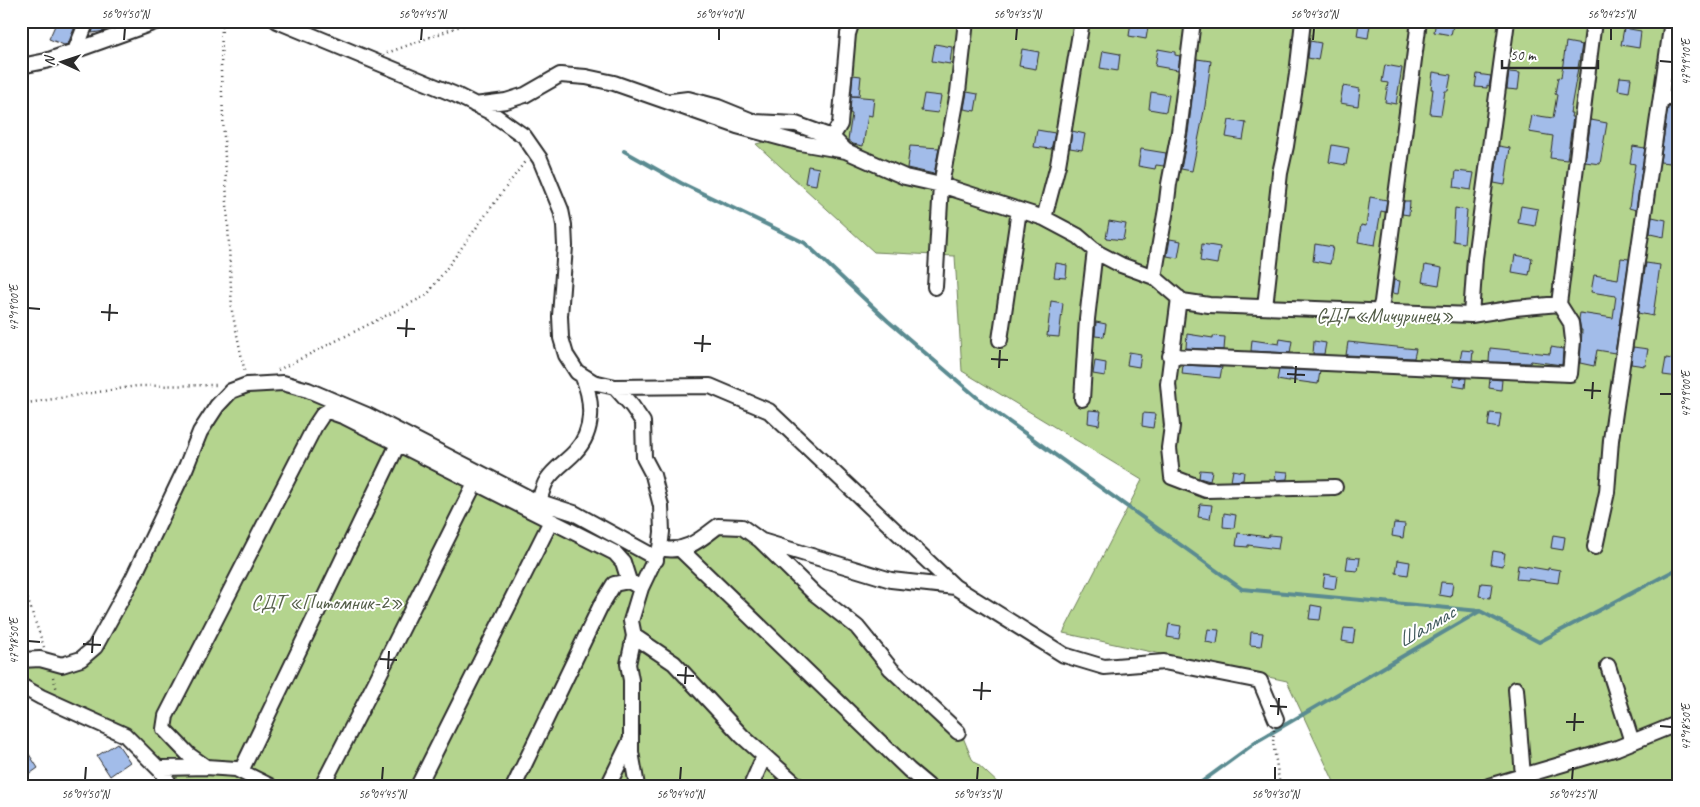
<svg xmlns="http://www.w3.org/2000/svg" width="1700" height="807" font-family="Caveat,sans-serif">
<style>
.green{fill:#b4d48e;stroke:#70805c}
.lines{fill:none;stroke-linecap:round;stroke-linejoin:round}
.stream{stroke:#5a8b91;stroke-width:4}
.building{fill:#a2bce9;stroke:#2b2b2b}
.minor-casing{stroke:#2b2b2b;stroke-width:18}
.path{stroke:#2b2b2b;stroke-width:2.5;stroke-dasharray:1 4;stroke-linecap:butt}
.minor{stroke:#fff;stroke-width:14}
.ticks{fill:none;stroke:#2b2b2b;stroke-width:2}
.labels{text-anchor:middle;dominant-baseline:central;stroke-width:4;stroke-linejoin:round;paint-order:stroke}
.park-label{font-size:20px;fill:#545e49;stroke:#fff}
.water-label{font-size:21px;font-style:italic;fill:#435b5e;stroke:#fff}
.neatline{fill:none;stroke:#2b2b2b;stroke-width:2}
.ticks-label{font-size:12px;text-anchor:middle;fill:#2b2b2b}
</style>
<rect width="100%" height="100%" fill="#fff"/>
<filter id="ink" filterUnits="userSpaceOnUse"><feTurbulence type="fractalNoise" baseFrequency=".02" numOctaves="2"/><feDisplacementMap in="SourceGraphic" scale="10" xChannelSelector="R" yChannelSelector="G"/><feConvolveMatrix kernelMatrix="1 2 1 2 8 2 1 2 1" color-interpolation-filters="sRGB"/></filter>
<g filter="url(#ink)">
<path class="green" d="M852,21H1679V786H1336L1287,681L1063,633L1142,480L962,371L955,256L874,252L756,144L842,124Z
M282,385L573,516L643,553L745,525L960,730L972,759L1001,786H275L260,778L163,765L149,754L21,682V663L84,660L204,433L232,394Z
M165,769L235,770L266,786H174Z"/>
<g class="lines">
<path class="stream" d="M624,151L681,183L805,243L888,321L987,406L1242,589L1480,611
M1196,786L1259,740L1480,611L1539,642L1679,568"/>
</g>
<path class="building" d="M57,21H77L68,44L64,45L49,39Z
M96,21H110L105,31L92,33Z
M1131,21H1149L1146,39L1129,36Z
M1436,21H1454L1451,35L1434,32Z
M1359,23L1370,25L1368,38L1357,36Z
M1624,28L1641,31L1639,48L1621,45Z
M1310,41L1321,43L1318,60L1308,58Z
M1566,42L1582,45L1570,113H1572L1571,117H1573L1567,160L1550,158L1553,136L1529,132L1532,115L1553,118L1557,95L1555,94L1558,77L1561,78Z
M935,44L952,47L950,64L932,61Z
M1022,49L1039,52L1036,69L1019,66Z
M1158,49L1175,52V55L1180,56L1178,70L1155,66Z
M1103,51L1120,54L1118,71L1100,68Z
M1197,59L1211,61L1205,106L1192,171L1181,169L1188,133Z
M1385,65L1402,68L1396,104L1385,102L1388,83L1382,82Z
M1433,72L1451,75L1448,91H1445L1441,115L1430,114L1433,89H1431Z
M1509,72L1520,73L1518,90L1507,89Z
M1477,74L1491,76L1489,86L1487,85V88L1475,87Z
M853,75L861,76L859,96H851Z
M1620,77L1631,78L1629,92L1618,90Z
M1343,86L1360,89L1358,106L1340,103Z
M967,92L978,94L975,111L964,109Z
M1151,92L1169,95L1166,112L1149,109Z
M924,94L941,96L938,113L921,111Z
M851,96L874,98L872,116L868,115L863,146L853,144L848,140L852,114L850,113Z
M1668,107L1678,108L1676,128L1670,163L1660,162Z
M1229,120L1246,123L1243,140L1226,137Z
M1591,120L1607,123L1600,164L1585,162Z
M1037,130L1055,133L1051,149L1034,147Z
M1072,131L1085,134L1082,150L1070,148Z
M1332,145L1349,148L1346,165L1329,162Z
M910,146L939,148L934,174L907,168Z
M1499,146L1510,148L1505,185L1494,183Z
M1633,146L1645,148L1636,210L1629,208L1635,164L1630,163Z
M1141,149L1166,153L1164,166L1156,165L1155,169L1138,166Z
M808,166L819,168L816,185L805,183Z
M1456,171L1474,173L1471,190L1454,187Z
M1370,197L1387,200L1385,212L1381,211L1375,245L1358,242L1361,225L1366,226Z
M1404,201H1410L1409,215L1402,214Z
M1521,206L1538,209L1535,226L1518,223Z
M1455,208L1467,210L1464,243L1453,241Z
M1652,217L1666,220L1664,237L1650,234Z
M1109,221L1126,224L1123,240L1106,238Z
M1170,239L1181,241L1178,258L1167,256Z
M1202,244L1220,247L1217,264L1200,261Z
M1315,244L1333,247L1330,264L1313,261Z
M1515,255L1532,258L1529,275L1512,272Z
M1621,258L1629,259L1615,353L1597,350L1594,366L1580,363L1582,330H1581L1579,319L1580,313L1613,318L1616,296L1591,292L1594,275L1618,279Z
M1056,263L1067,265L1066,278L1054,277Z
M1646,263L1660,265L1653,316L1638,313Z
M1425,265L1442,268L1439,285L1422,282Z
M1394,280L1400,281L1398,294L1392,293Z
M1051,301L1063,303L1059,337L1047,336Z
M1096,322L1106,324L1104,337L1095,336Z
M1187,334L1213,338V336L1225,337L1224,350L1186,348Z
M1280,339L1292,341L1290,353L1251,351L1252,340L1279,344Z
M1314,341L1326,343L1324,354H1313Z
M1348,342L1416,349L1414,358L1346,355Z
M1551,347L1563,349L1562,365L1531,361L1530,363L1489,362L1490,348L1550,354Z
M1633,347L1648,349L1645,366L1631,364Z
M1462,350L1473,351L1472,361L1460,360Z
M1129,352L1141,354L1139,367L1127,365Z
M1666,358L1679,360V377L1663,375Z
M1095,361L1106,363L1105,376L1093,374Z
M1183,365L1222,367L1220,378L1182,374Z
M1279,370L1320,371L1318,384L1289,380V382L1277,380Z
M1454,378H1466L1465,388L1453,386Z
M1490,379L1502,380L1501,390L1489,388Z
M1089,410L1101,411L1099,425L1088,423Z
M1143,413L1155,414L1153,428L1142,426Z
M1490,413L1501,414L1499,428L1488,426Z
M1200,470L1212,471L1210,481L1199,478Z
M1233,470L1244,472L1243,480L1231,481Z
M1276,471L1288,472L1287,479L1275,480Z
M1200,504L1212,505L1210,519L1198,517Z
M1224,513L1236,515L1234,528L1223,527Z
M1394,523L1405,524L1403,538L1392,536Z
M1238,533L1268,537L1269,535L1280,536L1278,549L1248,545V547L1236,546Z
M1553,535L1565,537L1563,550L1551,548Z
M1493,551L1505,553L1503,566L1491,564Z
M1348,557L1360,558L1358,571L1346,570Z
M1398,560L1410,562L1408,575L1396,573Z
M1518,565L1548,570V568L1560,570L1558,583L1528,579V580L1516,579Z
M1325,574L1337,576L1335,589L1323,587Z
M1441,582L1453,583L1451,597L1439,595Z
M1481,583L1492,584L1490,598L1479,596Z
M1311,605L1322,607L1320,620L1309,619Z
M1169,624L1181,626L1179,639L1167,637Z
M1344,628L1355,629L1353,643L1342,641Z
M1208,629L1219,630L1217,644L1206,642Z
M1251,632L1263,633L1261,646L1250,645Z
M21,742L38,768L21,780Z
M117,743L130,762L110,776L97,756Z"/>
<g class="lines">
<g class="minor-casing">
<path id="minor" d="M277,21L456,95L490,112L524,136L540,159L561,210L564,225L565,246L560,316L561,338L566,355L577,372L593,382L615,387L632,406L643,422L644,458L653,475L661,506L662,532L660,548L641,588L631,621L634,636L628,664L631,680V752L637,786
M75,51L87,21
M21,66L46,61L158,21
M1662,97L1679,99
M672,101L688,99L718,107L755,122L796,124L832,137L846,151
M475,105L506,101L525,95L560,75L586,77L614,83L737,126L800,143L846,151L905,177L941,185L1044,218L1078,236L1098,253L1121,265L1154,277L1182,301L1209,305L1471,315L1515,308L1559,304L1594,21
M832,137L840,124L848,34L852,21
M1044,218L1058,165L1082,21
M1154,277L1166,209L1169,184L1179,132L1193,21
M935,287L941,185L958,92L966,21
M1179,298L1168,384L1172,426L1169,448L1172,477L1206,490L1335,487
M1265,307L1280,173L1286,146L1297,74L1303,21
M1379,312L1382,302L1419,21
M1471,315L1475,258L1507,21
M1000,340L1019,210
M1170,356L1570,374L1573,340L1571,323L1559,304
M615,387L710,386L769,411L955,587L1064,655L1104,667L1164,662L1260,681L1276,719
M1082,399L1087,319L1095,250
M539,502C541,495 543,486 547,480C554,469 567,461 575,452C595,431 593,400 582,375
M762,541L891,580L955,587
M1595,547L1607,492L1611,440L1672,21
M660,548C684,554 700,540 718,526L742,527L760,540L815,594L857,627L891,669L958,732
M680,549L909,770L928,786
M634,636L674,663L742,736L798,786
M21,660L40,659L62,665L81,659L95,647L133,578L186,467L200,432L217,406L231,391L247,385L283,383L308,390L367,415L531,499L574,513L647,553L656,560
M1608,666L1632,742
M21,686L41,697L125,735L161,771L171,786
M1516,689L1523,776
M206,767L189,755L164,729L166,716L315,426L323,414L328,411L345,417L615,553L623,562L629,581L641,588
M161,771L163,768L206,767L236,769L270,786
M241,771L398,444
M322,786L375,683L475,483
M418,786L551,521
M514,786L600,607L614,584L629,581
M608,786L631,739
M751,786L764,756
M1489,786L1617,748L1679,723"/>
</g>
<path class="path" d="M222,21L221,72L232,311L245,373
M387,53L474,21
M278,370L427,295L526,160
M21,404L137,386L218,385
M21,580L44,647
M53,677L57,690
M1274,730L1273,742L1280,786"/>
<use href="#minor" class="minor"/>
</g>
</g>
<path class="ticks" d="M124,40L125,28M421,40L422,28M719,40V28M1016,40L1017,28M1313,40L1314,28M1611,40V28M1660,61L1672,62M28,308L40,309M101,312L118,313M109,321L110,304M397,328L415,329M406,337L407,319M694,343L711,344M702,352L703,335M991,359L1008,360M999,368L1000,350M1287,374L1305,375M1295,383L1296,366M1584,390L1601,391M1660,394H1672M1592,399L1593,382M28,641L40,642M83,644L101,645M92,653L93,636M380,659L397,660M388,669L389,651M677,675L694,676M685,684L686,667M973,690L991,691M981,700L982,682M1270,706L1287,707M1278,715L1279,698M1566,722H1584M1660,726L1672,727M1574,731L1575,713M85,780L86,767M382,780L383,767M680,780L681,767M977,780L978,767M1275,780V767M1572,780L1573,767"/>
<g class="labels">
<g class="park-label">
<text x="1385" y="315">СДТ «Мичуринец»</text>
<text x="327" y="602">СДТ «Питомник-2»</text>
</g>
<g class="water-label">
<text transform="translate(1426 626) rotate(-30)">Шалмас</text>
</g>
</g>
<rect width="1700" height="807" fill="none" stroke="#fff" stroke-width="55"/>
<g transform="translate(62 62) rotate(273)" stroke="#ffffff" stroke-width="4" paint-order="stroke">
<path d="M0-4L9 19L0 12L-9 19Z" fill="#2b2b2b"/>
<text y="-8" font-size="14" font-weight="bold" text-anchor="middle" fill="#2b2b2b">N</text>
</g>
<path d="M1502 60v8h96v-8" fill="none" stroke="#2b2b2b" stroke-width="2.5"/>
<text x="1510" y="60" font-size="15" fill="#2b2b2b" stroke="#ffffff" stroke-width="4" paint-order="stroke">50 m</text>
<rect x="28" y="28" width="1644" height="752" class="neatline"/>
<g class="ticks-label">
<text x="125" y="18">56°04'50"N</text>
<text x="422" y="18">56°04'45"N</text>
<text x="719" y="18">56°04'40"N</text>
<text x="1017" y="18">56°04'35"N</text>
<text x="1314" y="18">56°04'30"N</text>
<text x="1611" y="18">56°04'25"N</text>
<text transform="translate(1686 62) rotate(-90)" y="4">47°19'10"E</text>
<text transform="translate(14 308) rotate(-90)" y="4">47°19'00"E</text>
<text transform="translate(1686 394) rotate(-90)" y="4">47°19'00"E</text>
<text transform="translate(14 641) rotate(-90)" y="4">47°18'50"E</text>
<text transform="translate(1686 727) rotate(-90)" y="4">47°18'50"E</text>
<text x="85" y="798">56°04'50"N</text>
<text x="382" y="798">56°04'45"N</text>
<text x="680" y="798">56°04'40"N</text>
<text x="977" y="798">56°04'35"N</text>
<text x="1275" y="798">56°04'30"N</text>
<text x="1572" y="798">56°04'25"N</text>
</g>
</svg>
